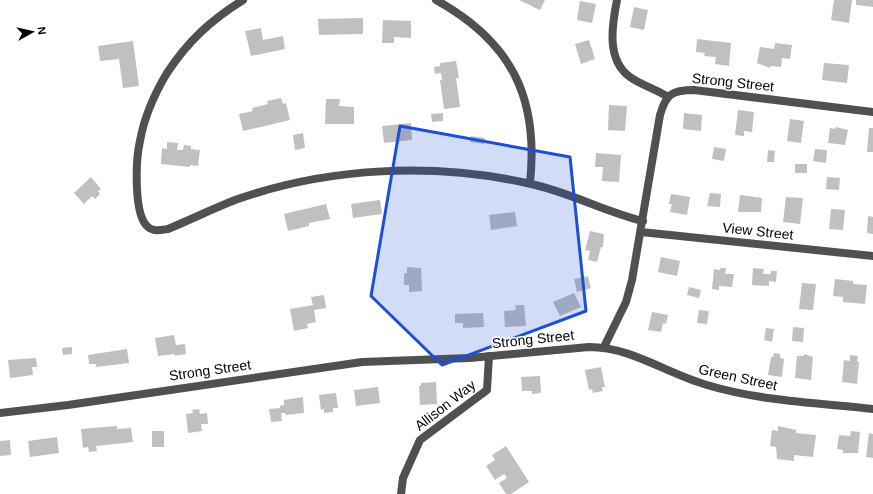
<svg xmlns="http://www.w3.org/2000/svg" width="873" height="494" font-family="Arial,sans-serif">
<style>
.building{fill:#c0c0c0}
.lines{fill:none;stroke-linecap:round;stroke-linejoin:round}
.minor{stroke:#505050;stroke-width:8}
.tertiary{stroke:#505050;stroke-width:8}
.marked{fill:#1d4ed8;fill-opacity:0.2;stroke:#1d4ed8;stroke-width:3;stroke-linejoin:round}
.labels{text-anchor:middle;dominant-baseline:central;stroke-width:3;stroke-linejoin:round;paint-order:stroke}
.street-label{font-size:14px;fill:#000;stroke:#fff}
</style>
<rect width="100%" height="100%" fill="#fff"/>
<path class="building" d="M519,0H545L540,10Z
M834,0H852L849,23L831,20Z
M856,0H873V7L856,5Z
M580,1L596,4L592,23L577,20Z
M634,7L648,10L644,30L630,27Z
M363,18V34L319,35L318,19Z
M383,20L411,21V38L394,37V43H382Z
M261,28L263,40L283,36L285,49L251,56L245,31Z
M697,39L731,43L729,66L715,64L716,57L704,56L705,53L696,52Z
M589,40L595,59L581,64L575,44Z
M133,41L139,86L123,88L119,59L100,61L98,46Z
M775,43L792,45L790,59L782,58L781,67L771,66L770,68L757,63L760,47L774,49Z
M456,61L459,78H456L460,107L444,109L440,80H442L441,73L435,74L434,67L440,66V63Z
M824,63L849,65L847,83L822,80Z
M281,98L283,104L286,103L290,120L243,131L239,114L253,111L252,108L268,104L267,101Z
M326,99H340L339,106L354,107V124H325Z
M609,105L627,106L625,131L608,130Z
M738,110L754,112L752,132L744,131V136L735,135Z
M443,113V121L432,122L431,114Z
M684,113L702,115L701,131L683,129Z
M790,119L804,121L801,143L787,141Z
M411,123L412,140L384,143L382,126Z
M836,127L848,130L845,145L828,143L830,128L835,129Z
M869,128H873V152H867Z
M303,133L305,148L295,150L293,135Z
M471,136L485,138L484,144L470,142Z
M167,142L178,143L177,150H183L184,145L191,146V149L200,150L198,166L190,165V167L161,164L162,148L167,149Z
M714,147L726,149L724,161L712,159Z
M815,149L827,150L826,163L813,161Z
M768,150L775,151L774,162H767Z
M596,153L621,155L619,182L602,181L603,167H595Z
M795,164H807V173H795Z
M91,177L101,189L98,191L100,194L95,199L92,196L84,204L74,193Z
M827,177L840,178L839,190L826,189Z
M710,193L721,194L720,207L707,206Z
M671,194L690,197L687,215L670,212L672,204H669Z
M740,195L762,198L761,212H738Z
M786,197L803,198L800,224L783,222Z
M380,200L382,214L353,218L351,204Z
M326,204L330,219L309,223V226L288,231L284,214Z
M831,209L845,210L843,230L829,229Z
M515,212L517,226L491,230L489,215Z
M868,216L873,217V234L867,233Z
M590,231L604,234L603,247H601L597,262L588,260L590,251L585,250Z
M661,257L680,261L677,276L658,272Z
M407,267L421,268L422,291L409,292V285H404V273H407Z
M720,268H726L725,274H734L732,287L719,286V290L712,289L714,269L720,270Z
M753,268L764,269L763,274H771V271H777L776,282L769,281V286L752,285Z
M588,276L591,288L577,292L574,279Z
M835,279L853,281V284L867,285L865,304L843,302V297L833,296Z
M802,283L816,284L813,310L799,309Z
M689,287L701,290L699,298L687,295Z
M574,293L581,307L560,316L553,302Z
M324,295L326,308L314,310L316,322L307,324L308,328L294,331L290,309L313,305L311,297Z
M515,305H524L526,326L505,327L504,311L516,310Z
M699,310L709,311L707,324L697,323Z
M652,312L668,315L666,324L663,323L661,332L648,330Z
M483,313L484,327L463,328V323H455V314Z
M793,327L804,328L803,342L792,341Z
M766,328L774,329L772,342L764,340Z
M174,335L176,345L185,344L186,354L175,356V354L158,356L155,338Z
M72,347V354L63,355L62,348Z
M127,349L129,363L96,367V364H89L88,355Z
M774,353L780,354V358L784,359L782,377L768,375L771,357H773Z
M804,354L813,357L811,380L795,378L797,356H804Z
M850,355L858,356L857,361L859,362L857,384L842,382L844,360L850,361Z
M36,358L37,367H32L33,375L10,378L8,360Z
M601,367L605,387H602L603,391L593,393L592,389L589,390L585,370Z
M540,376L541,393L532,394V391H522L521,377Z
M436,382L437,404L420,405L419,386H421V383Z
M378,387L380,403L356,406L354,390Z
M336,393L338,408H333V412L324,413V409L321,410L319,395Z
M303,397L304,413L286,415L285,413H281L282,421L271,422L269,409L280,408V406L284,405V400Z
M199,409L200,414L207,413L208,424H201L202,431L188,433L186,414L193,413L192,410Z
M117,426V429L131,428L133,442L96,446L97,451L89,452L88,447L83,448L81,429Z
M778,426L796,430V433L816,435L813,457L794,455V461L777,459L776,447L770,446L772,430L778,431Z
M152,431H164V447H152Z
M851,431L860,432L858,453H843V450L837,449L839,435L850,436Z
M869,433L873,434V458L866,457Z
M57,437L59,453L30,457L28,441Z
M10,440L11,455L0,456V441Z
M506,446L529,482L511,494H506L499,483L507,478L504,474L495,480L486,466L495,460L492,455Z"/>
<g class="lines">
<path class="minor" d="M243,0C211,20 188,41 167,73C155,93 144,118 140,141C136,158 133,215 148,227C154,232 161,230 168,229C190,220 212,209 235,200C328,167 434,162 531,184C569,192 605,212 643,221
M436,0C512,42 539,98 530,183
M617,0C612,25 606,60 630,77C641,85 656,89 668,97
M641,232L873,256
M604,347L626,302L632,280L660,115C666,94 672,90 694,90L873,112
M401,494L403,478L420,440L487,390L489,356"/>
<path class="tertiary" d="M0,413L68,405L362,362L470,358L589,347C632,347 667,374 707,385C760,401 818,403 873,409"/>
</g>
<path class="marked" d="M400,126L570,157L586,311L442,365L371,296Z"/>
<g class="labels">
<g class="street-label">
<text transform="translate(733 82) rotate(6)">Strong Street</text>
<text transform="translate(758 231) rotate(6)">View Street</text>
<text transform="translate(533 339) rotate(-6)">Strong Street</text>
<text transform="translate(210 370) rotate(-8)">Strong Street</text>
<text transform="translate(738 377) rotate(12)">Green Street</text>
<text transform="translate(445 405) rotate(-38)">Allison Way</text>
</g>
</g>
<g transform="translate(32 32) rotate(82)" stroke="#ffffff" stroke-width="3" paint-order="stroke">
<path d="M0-3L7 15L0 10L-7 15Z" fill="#000000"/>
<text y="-6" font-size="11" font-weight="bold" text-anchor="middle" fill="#000000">N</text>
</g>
</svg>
